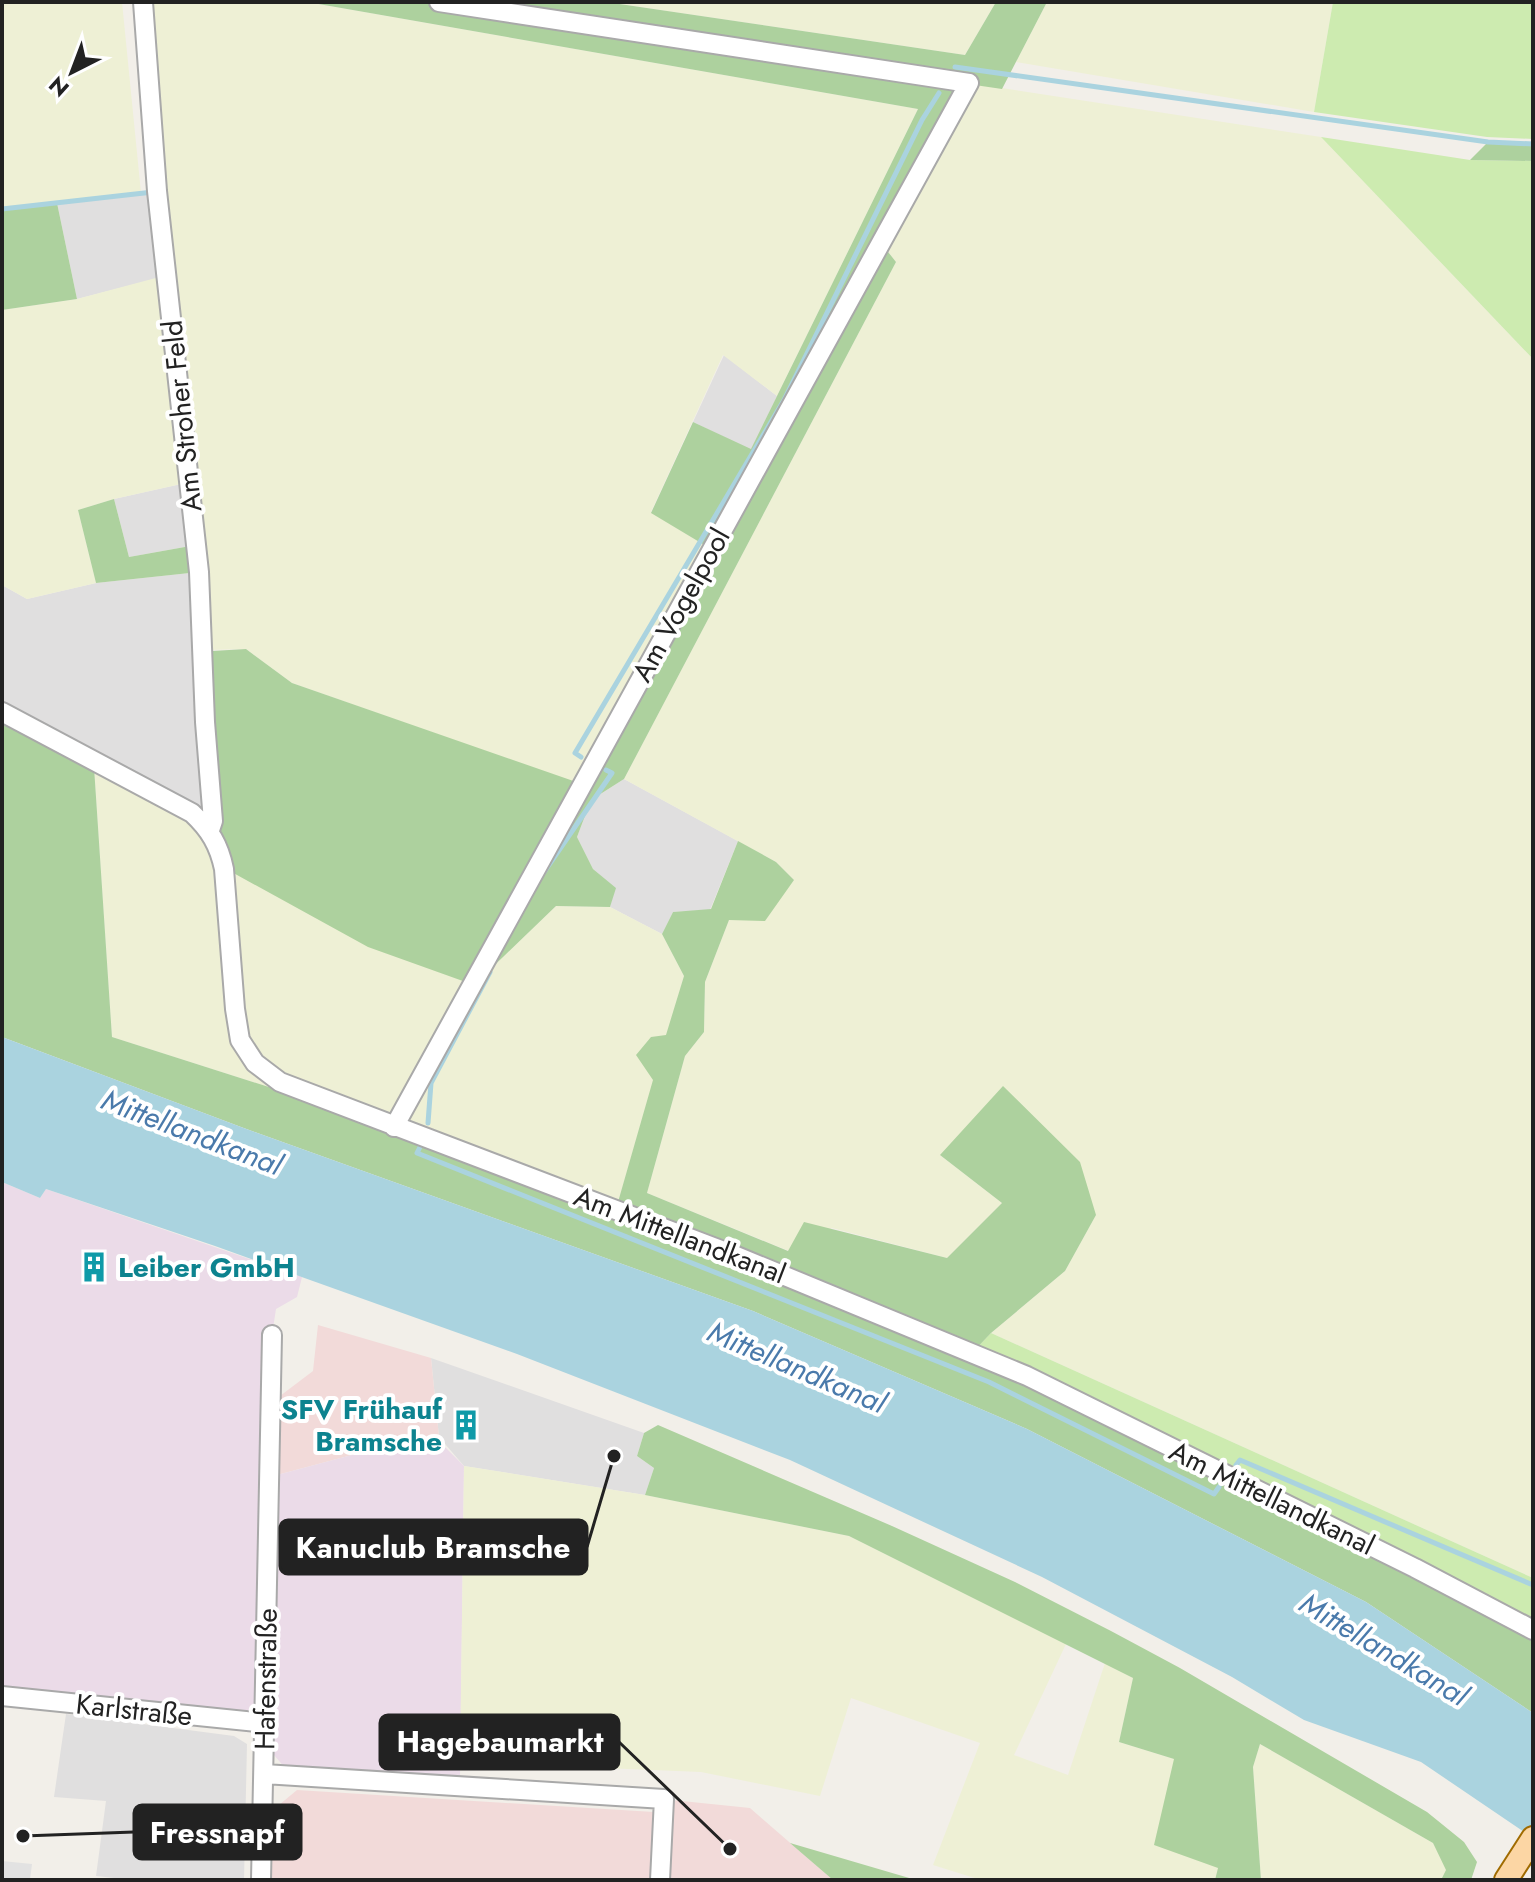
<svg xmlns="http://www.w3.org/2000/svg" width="1535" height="1882" font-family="Jost,sans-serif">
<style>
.residential{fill:#e0dfdf}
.commercial{fill:#f2dad9}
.industrial{fill:#ebdbe8}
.farmland{fill:#eef0d5}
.grass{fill:#cdebb0}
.forest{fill:#add19e}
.parking{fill:#e2e2e2}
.water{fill:#aad3df}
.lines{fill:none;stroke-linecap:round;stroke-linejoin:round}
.stream{stroke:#aad3df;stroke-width:5}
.minor-casing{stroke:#a9a9a9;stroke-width:22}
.major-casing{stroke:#a06b00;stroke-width:26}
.minor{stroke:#fff;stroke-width:18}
.major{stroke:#fcd6a4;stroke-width:22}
.labels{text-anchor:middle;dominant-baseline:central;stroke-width:8;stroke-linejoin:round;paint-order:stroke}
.street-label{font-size:28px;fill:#222;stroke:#fff}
.culture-label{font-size:28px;font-weight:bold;fill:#0d838f;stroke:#fff;text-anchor:start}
.water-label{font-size:30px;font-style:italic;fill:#4a7aab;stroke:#fff}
.leader{fill:none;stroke:#222;stroke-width:3}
.callout-dot{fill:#222;stroke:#fff;stroke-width:3}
.callout{fill:#222;stroke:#222;stroke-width:3}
.callout-label{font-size:30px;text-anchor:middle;font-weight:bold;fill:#fff}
</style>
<rect width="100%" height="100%" fill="#f2efe9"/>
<path class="residential" d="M157,191L167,276L77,299L57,203Z
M724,355L777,396L751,450L693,422Z
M190,482L196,545L129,557L114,499Z
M199,572L203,829L2,718V585L27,599L96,583Z
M624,779L738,841L710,910L673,912L662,934L610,907L615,888L593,869L577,837L591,800Z
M431,1358L644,1433L637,1456L654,1468L645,1495L464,1466L439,1437Z
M66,1714L234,1736L247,1744L244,1880H132L96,1876L106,1801L54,1797Z"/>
<path class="commercial" d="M318,1325L431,1358L439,1437L378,1448L277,1475L280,1396L313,1371Z
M297,1790L670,1813L672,1800L750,1808L833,1880H270L272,1819L279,1805Z"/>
<path class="industrial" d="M2,1182L40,1198L46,1189L302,1277L297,1297L276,1309L272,1335L266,1723L2,1693Z
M437,1439L464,1466L460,1777L286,1769L268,1748L277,1475L378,1448Z"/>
<path class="farmland" d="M2,2H122L141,193L2,209Z
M143,2H307L918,109L777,396L723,355L651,512L712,550L582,785L292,683L246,649L207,650L190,482L114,499L78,510L96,583L27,599L2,585V310L77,299L167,275Z
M606,2H996L965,55Z
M1047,2H1333L1314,112L1016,62Z
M969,83L1321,137L1533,359V1578L991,1333L1065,1271L1096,1215L940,1155L1002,1203L947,1258L832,1228L789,1251L647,1193L685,1056L704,1032L705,982L729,920L794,880L776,862L624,779L896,262L881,243Z
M94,767L474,985L556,906L610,907L662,934L684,976L616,1209L394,1127L112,1037Z
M464,1466L645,1495L849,1536L1066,1644L1014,1755L1068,1775L1105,1663L1133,1678L1119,1742L1174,1759L1218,1869L1215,1880H981L933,1865L980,1743L851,1698L820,1796L701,1772L460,1762Z
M1260,1744L1433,1843L1447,1870L1441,1880H1261L1253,1767Z"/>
<path class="grass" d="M1333,2H1533V139L1487,137L1314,112Z
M1321,137L1470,160L1533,161V359Z
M991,1333L1533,1578V1630L972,1353Z"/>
<path class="forest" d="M307,2H606L965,55L996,2H1047L1002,89L968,84L881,243L896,262L624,779L591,800L577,837L593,869L616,888L610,907L556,906L474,985L368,947L228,870L225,843L203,829L195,652L246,649L292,683L582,784L711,549L651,513L693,422L751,449L918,109Z
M1488,142L1533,144V161L1470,160Z
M57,203L77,299L2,310V209Z
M114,499L129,557L196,545L199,572L96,583L78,510Z
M2,718L94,767L112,1037L394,1127L616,1209L653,1080L636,1055L651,1037L666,1035L684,976L662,934L673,912L711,909L738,841L776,862L794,880L765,921L729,920L705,982L704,1032L685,1056L647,1193L788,1251L804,1222L947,1258L1002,1203L940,1155L1003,1086L1080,1162L1096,1215L1065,1271L991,1333L973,1352L1533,1630V1713L1366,1602L1027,1429L753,1311L241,1127L2,1037Z
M658,1425L892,1526L1015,1582L1111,1631L1180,1668L1427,1812L1464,1842L1477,1862L1471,1880H1441L1446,1870L1433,1843L1260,1744L1253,1767L1261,1880H1215L1218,1868L1154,1845L1174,1759L1119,1742L1133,1678L849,1536L645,1495L654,1468L637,1456L644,1433Z
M790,1843L916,1880H833Z"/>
<path class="parking" d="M2,1861L32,1864L30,1880H2Z"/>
<path class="water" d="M2,1037L241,1127L753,1311L1027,1429L1366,1602L1533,1713V1838L1421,1762L1304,1720L1232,1677L1042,1577L790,1460L517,1354L215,1246L46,1189L40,1198L2,1182Z"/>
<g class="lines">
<path class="stream" d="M955,67L1488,142L1533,144
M2,209L153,192
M581,757L575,753L784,400L922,120L939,93
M544,872L612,773L606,770
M428,1123L431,1083L490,972
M421,1145L417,1153L989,1382L1214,1494L1219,1487
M1236,1465L1240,1460L1533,1585"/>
<g class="minor-casing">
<path id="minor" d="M143,2L157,191L199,572L205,722L213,821L210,830
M2,712L192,813C210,830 219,845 224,869L235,1009L240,1040L255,1063L280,1082L734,1255L1027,1376L1415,1568L1533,1630
M394,1127L969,83L439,2
M2,1696L266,1723
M264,1774L664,1799L660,1880
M261,1880L272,1335"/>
</g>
<g class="major-casing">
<path id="major" d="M1506,1880L1533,1838"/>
</g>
<use href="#minor" class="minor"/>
<use href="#major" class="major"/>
</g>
<defs>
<g id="building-bare" transform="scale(2.4)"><path d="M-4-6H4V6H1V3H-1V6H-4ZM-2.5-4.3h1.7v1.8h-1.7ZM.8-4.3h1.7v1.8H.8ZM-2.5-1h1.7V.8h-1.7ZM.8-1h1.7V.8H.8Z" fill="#0f9aa8" stroke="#fff" stroke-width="2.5" paint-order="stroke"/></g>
</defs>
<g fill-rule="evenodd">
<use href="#building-bare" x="94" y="1267"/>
<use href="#building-bare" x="466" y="1425"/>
</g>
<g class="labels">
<g class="street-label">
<text transform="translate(182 416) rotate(-96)">Am Stroher Feld</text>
<text transform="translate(681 605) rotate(-61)">Am Vogelpool</text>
<text transform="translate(680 1235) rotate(21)">Am Mittellandkanal</text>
<text transform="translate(1272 1498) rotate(26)">Am Mittellandkanal</text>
<text transform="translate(266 1679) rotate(-89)">Hafenstraße</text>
<text transform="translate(134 1710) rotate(6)">Karlstraße</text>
</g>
<g class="culture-label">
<text x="118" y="1267">Leiber GmbH</text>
<text x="442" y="1409" text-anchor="end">SFV Frühauf<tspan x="442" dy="32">Bramsche</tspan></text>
</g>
<g class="water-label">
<text transform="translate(192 1132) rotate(21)">Mittellandkanal</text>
<text transform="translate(797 1367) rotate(23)">Mittellandkanal</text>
<text transform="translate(1384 1649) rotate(31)">Mittellandkanal</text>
</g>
</g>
<path class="leader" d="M614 1456L587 1547M730 1849L619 1742M23 1836L134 1832"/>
<g class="callout-dot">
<circle cx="614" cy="1456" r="8"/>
<circle cx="730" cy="1849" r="8"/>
<circle cx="23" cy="1836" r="8"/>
</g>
<g class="callout">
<rect x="280" y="1520" width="307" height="54" rx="8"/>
<rect x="380" y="1715" width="239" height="54" rx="8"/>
<rect x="134" y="1805" width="167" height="54" rx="8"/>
</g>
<g class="callout-label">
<text x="433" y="1558">Kanuclub Bramsche</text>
<text x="500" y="1752">Hagebaumarkt</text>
<text x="217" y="1843">Fressnapf</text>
</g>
<rect width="1535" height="1882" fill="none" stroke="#222222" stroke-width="8"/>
<g transform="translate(72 72) rotate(222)" stroke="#ffffff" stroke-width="6" paint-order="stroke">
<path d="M0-6L14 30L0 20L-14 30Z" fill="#222222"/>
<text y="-12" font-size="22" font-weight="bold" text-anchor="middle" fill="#222222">N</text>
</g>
</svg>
